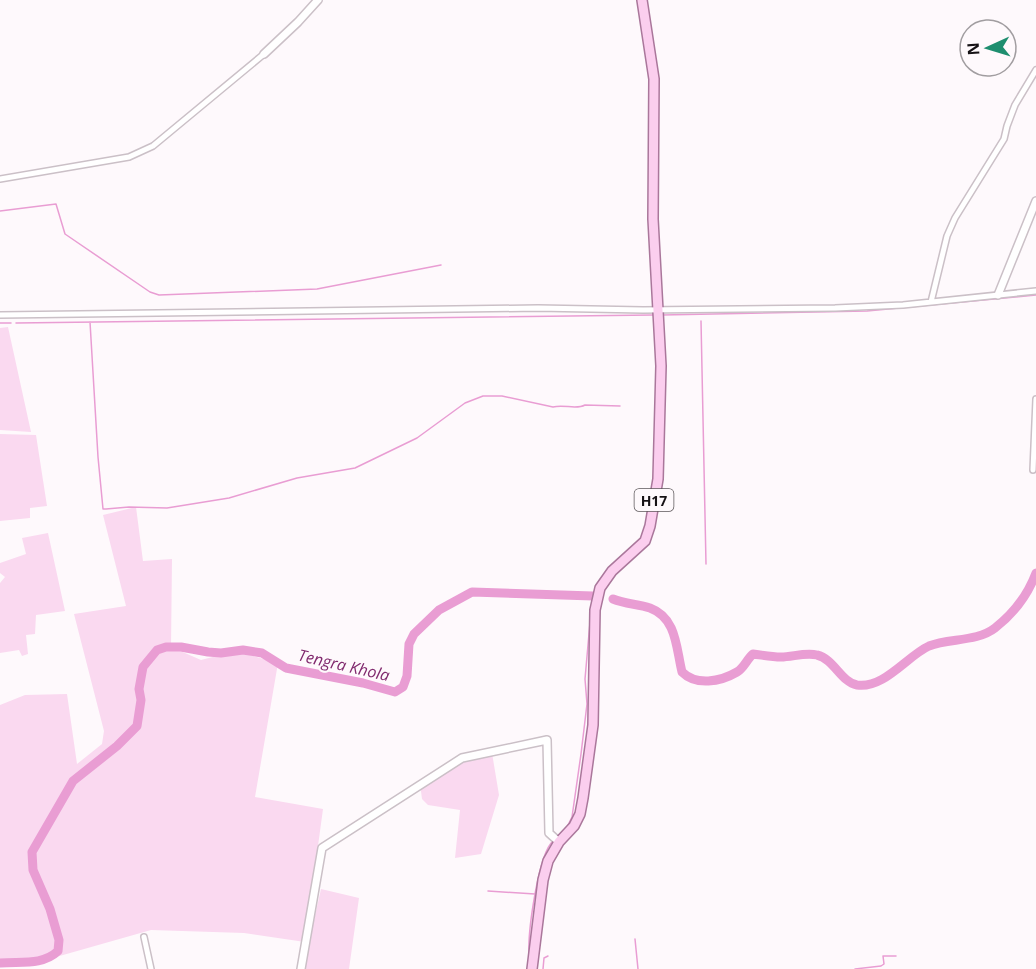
<svg xmlns="http://www.w3.org/2000/svg" width="1036" height="969" font-family="'Open Sans',sans-serif">
<style>
.green{fill:#fad9f0}
.lines{fill:none;stroke-linecap:round;stroke-linejoin:round}
.stream{stroke:#e99dd3;stroke-width:1.5}
.river{stroke:#e99dd3;stroke-width:9}
.minor-casing{stroke:#cbc0c7;stroke-width:8}
.tertiary-casing{stroke:#cbc0c7;stroke-width:10}
.primary-casing{stroke:#aa779b;stroke-width:12}
.minor{stroke:#fff;stroke-width:5}
.tertiary{stroke:#fff;stroke-width:7}
.primary{stroke:#fbceee;stroke-width:9}
.labels{text-anchor:middle;dominant-baseline:central;stroke-width:4.5;stroke-linejoin:round;paint-order:stroke}
.shield{fill:#fef9fc;stroke:#5c575a;stroke-width:1.5}
.shield-label{font-size:14px;font-weight:bold;fill:#161215}
.water-label{font-size:16px;font-style:italic;fill:#812a6e;stroke:#fef9fc}
</style>
<rect width="100%" height="100%" fill="#fef9fc"/>
<path class="green" d="M8,327L31,432L0,430V328Z
M0,434L36,435L47,506L30,508V518L0,521Z
M136,507L143,561L172,559L171,647L201,660L236,651L278,663L255,797L323,809L305,942L244,933L151,930L42,961L0,963V705L25,695L67,694L77,764L102,744L104,731L74,614L126,606L103,515Z
M48,533L65,611L36,615L35,634L26,635L28,654L22,656L19,650L0,653V583L5,577L0,573V563L26,554L22,538Z
M492,753L499,795L481,854L455,858L460,810L428,805L422,799L420,784L462,758Z
M321,889L359,898L349,969H303Z"/>
<g class="lines">
<path class="stream" d="M0,211L56,204L65,234L150,292L159,295L317,289L441,265
M662,315L867,311L1036,295
M701,321L706,564
M90,322L98,457L103,509H106L129,507L167,508L229,498L297,478L355,468L417,438L465,403L483,396H502L553,407C564,404 576,410 585,405L620,406
M0,323H11
M16,323L653,315
M592,604L593,596
M566,829L572,817L581,754L587,704L585,679L591,611
M488,891L535,894
M635,939L638,969
M529,953C528,932 538,854 553,841
M543,969L544,958L548,956
M855,969L881,966L884,964L883,956H896"/>
<path class="river" d="M613,599C625,604 638,604 650,608C677,618 676,648 682,672C696,686 720,682 737,672C744,668 747,659 753,654C762,655 771,657 781,657C792,657 806,652 817,655C834,659 841,682 857,685C884,689 907,656 929,646C949,638 977,642 995,628C1013,614 1028,594 1036,573
M0,963C20,961 42,966 58,951L59,940L50,909L33,870L32,852L73,781L117,746L137,726L141,700L139,689L143,667L157,650L166,647H181L208,652L221,653L243,650L262,653L286,668L363,683L395,692L403,687L407,676L409,644L414,634L439,610L472,592L593,596"/>
<g class="minor-casing">
<path id="minor" d="M0,179L129,157L153,146L264,54
M931,302L947,236L955,218L1004,139L1007,126L1015,105L1036,70
M0,315L538,308L643,310L835,308L903,305L1036,291
M1033,470L1036,399
M144,937L151,969"/>
</g>
<g class="tertiary-casing">
<path id="tertiary" d="M264,54L298,22L318,0
M998,295L1036,201
M301,969L322,848L462,758L547,740L549,833L559,842"/>
</g>
<g class="primary-casing">
<path id="primary" d="M532,969L543,880L548,861L559,842L574,826L580,814L583,798L593,725L595,610L600,588L612,571L645,541L650,526L658,479L661,366L653,219L654,79L642,0"/>
</g>
<use href="#minor" class="minor"/>
<use href="#tertiary" class="tertiary"/>
<use href="#primary" class="primary"/>
</g>
<g class="labels">
<rect class="shield" x="634.5" y="489" width="39" height="22" rx="4.5"/>
<g class="shield-label">
<text x="654" y="500">H17</text>
</g>
<g class="water-label">
<text transform="translate(344 665) rotate(13)">Tengra Khola</text>
</g>
</g>
<g transform="translate(988 48) rotate(266)"><circle r="28" fill="#fef9fc" stroke="#a19da0" stroke-width="1.5"/>
<path d="M0-4.5L10 22L0 15L-10 22Z" fill="#1e8e6f"/>
<text y="-9" font-size="16" font-weight="bold" text-anchor="middle" fill="#161215">N</text>
</g>
</svg>
